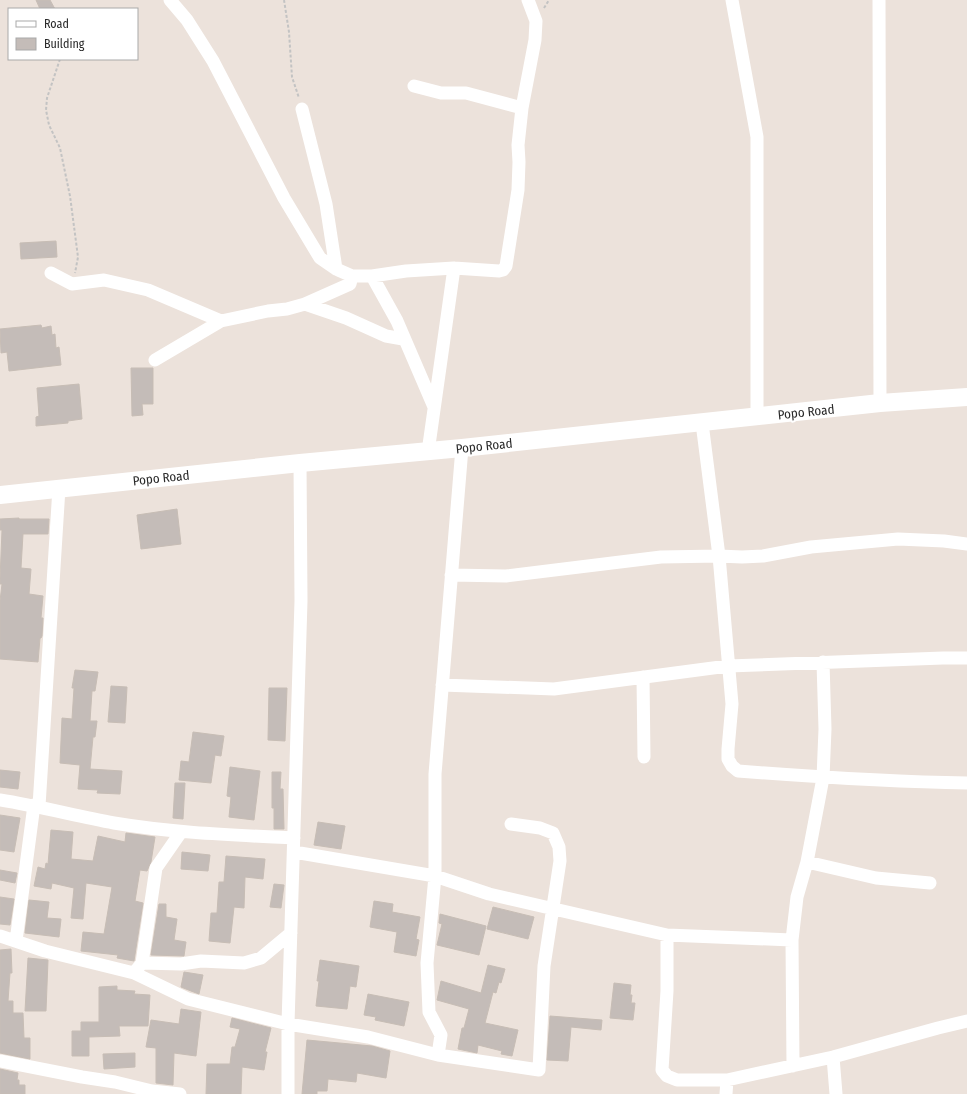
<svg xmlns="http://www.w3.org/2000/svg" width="967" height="1094" font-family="'Fira Sans Condensed',sans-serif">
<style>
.building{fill:#c4bcb8;stroke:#c7bdb5}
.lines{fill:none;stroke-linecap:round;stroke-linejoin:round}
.path{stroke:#c3c3c3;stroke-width:2;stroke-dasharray:3 2;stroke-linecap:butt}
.minor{stroke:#fff;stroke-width:13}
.secondary{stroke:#fff;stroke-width:18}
.labels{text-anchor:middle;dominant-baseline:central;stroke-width:4;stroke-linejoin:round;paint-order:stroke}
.street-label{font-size:13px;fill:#292929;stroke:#fff}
</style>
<rect width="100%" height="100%" fill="#ece2db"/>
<path class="building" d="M36,0H50L55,9H40Z
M56,241L57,257L21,259L20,243Z
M41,325L42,328L51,326L52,335L55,334L56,348L59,347L61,365L9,371L7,352L1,353L0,329Z
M131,368H153V404H142L143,415L132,416Z
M79,384L82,419L68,421V423L36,426V417L39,416L37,388Z
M177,509L181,544L141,549L137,515Z
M19,518V519H49L48,534H23L21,568L31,569L29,594L43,596L41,618H43L42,636L41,638H40L38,662L0,659V601L2,584H0V579L2,530H0V519Z
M75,670L98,672L95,691H92L90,721H97L95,737H93L90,769L122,771L120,794L97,793L98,790L78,789L80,765L60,763L62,718L72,719L74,688H72Z
M111,686L127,687L125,723L108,722Z
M269,688H287L285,741L268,740Z
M193,732L224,736L221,756L215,755L211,783L179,780L181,761L189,762Z
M230,767L260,771L254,820L229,817L231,797L227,796Z
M0,770L20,772L18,789L0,787Z
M272,772H281L280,789H283L284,829H274V808H272Z
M175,783H185L183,819L173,818Z
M0,815L20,818L14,852L0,850Z
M318,822L345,826L341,849L314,845Z
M51,830L73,832L71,859L93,861L98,836L125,842L126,833L155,837L151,862L147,871L140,870L135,901L143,903L134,961L117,958L118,955L81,951L83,932L104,934L112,887L86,883L83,919L71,918L74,888L52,883L51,889L34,886L38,867L45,869L46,863L48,864Z
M182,852L210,855L208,871L181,869Z
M226,856L265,859L263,879L245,877L244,908L234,907L230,943L209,941L211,913H217L219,882H224Z
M0,870L17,873L15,883L0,880Z
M274,884L284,885L281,908L270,907Z
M0,897L14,899L10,925L0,924Z
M29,900L49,902L47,918L61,919L59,937L25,933Z
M374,901L393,904L392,912L420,917L416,939L419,940L416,956L394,952L397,932L370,927Z
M159,904H166V917L177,919L174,940L186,942L184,956L151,955Z
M493,907L534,917L528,939L487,929Z
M440,914L486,926L479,955L437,945L442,924L439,923Z
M11,949L12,973H10L8,1001H13V1013H23L24,1038H30V1059L0,1053V950Z
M28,958L48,960L46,1011H25Z
M320,960L359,966L356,987L350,986L347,1009L316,1006L319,981H317Z
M488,965L505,969L501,983L499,982L496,993L493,992L485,1023L518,1030L512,1056L501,1054L502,1051L478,1045L477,1053L458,1049L462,1028H464L469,1009L437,1000L441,981L481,993Z
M184,972L203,975L199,994L191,991L181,987Z
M614,983L631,985L630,995H632L631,1003H635L633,1020L610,1018Z
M117,986V990L135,991L134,994L150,995L148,1026H119L120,1036L89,1037V1056H72V1031H81V1022H99V987Z
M368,994L409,1002L404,1026L375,1020L376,1017L364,1015Z
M181,1009L201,1012L196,1056L174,1053L173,1085L156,1083V1048L146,1047L151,1020L179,1024Z
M550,1016L602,1020L601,1030L571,1027L568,1061L547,1060Z
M232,1018L271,1028L265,1052H267L264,1070L242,1067L241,1094H206L207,1064H230L232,1047H235L240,1029L230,1027Z
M307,1040L372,1046L390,1051L386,1078L357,1073L356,1082L328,1079L327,1091H317V1094H302Z
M135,1053V1067L104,1069L103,1054Z
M0,1069L18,1073L17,1080H19V1085H25V1094H0Z"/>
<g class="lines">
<path class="path" d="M284,0L289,32L292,77L299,98
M544,8L549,0
M60,59L47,98L46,110L49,125L60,148L70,196L78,257L75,273"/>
<path class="minor" d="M170,0L187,20L213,61L284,198L320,258L336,269L352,276H372L406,271L454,268L499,271L503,270L506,266L518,190L519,162L518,145L522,108L535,40L536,21L528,0
M732,0L757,137V417
M879,0L880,403
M414,86L441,93H466L522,108
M302,109L326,204L336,269
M51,273L72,284L104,280L148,290L221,321
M372,276L397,321L434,407
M305,304L346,318L386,336L403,339
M155,360L221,321L268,311L287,309L305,304L350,284L352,276
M702,423L719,556L732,704L728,749V759L732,766L738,771C815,777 890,782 967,783
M462,448L435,774V876L427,963L429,1012L441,1035L438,1055L539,1070L544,966L560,861L559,847L553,833L540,828L511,824
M428,452L454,268
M451,575L506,576L661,557L719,556L742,557L763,556L811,547L898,539L944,541L967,544
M643,677L644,757
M442,685L554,689L728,666L943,658H967
M0,800C38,806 76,816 114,823C173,833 234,835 294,838
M39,806L59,488
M294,852L435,876L489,894L667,935L792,940
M807,862L876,878L930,883
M667,935V991L662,1070L667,1076L677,1080H727
M0,936L45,951L134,973L188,999L288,1024L368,1037L438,1055
M16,941L34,805
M142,963L156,868L181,832
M134,973L142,963L181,964L201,961L244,963L261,958L291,933
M833,1057L836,1094
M0,1061L82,1077L115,1082L152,1091L180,1094
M793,1066L792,940L797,897L807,862L823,778L825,729L823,662
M288,1094V1024L301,601L300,463
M726,1094L727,1080L833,1057L938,1028L967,1021"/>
<path class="secondary" d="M0,495L300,463L462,448L880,403L967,397"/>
</g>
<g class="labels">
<g class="street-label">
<text transform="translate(806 412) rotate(-6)">Popo Road</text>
<text transform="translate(484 446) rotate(-6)">Popo Road</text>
<text transform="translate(161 478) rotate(-6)">Popo Road</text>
</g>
</g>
<rect x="8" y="8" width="130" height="52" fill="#ffffff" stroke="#a9a9a9"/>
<rect x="16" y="21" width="20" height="6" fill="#ffffff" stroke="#a9a9a9"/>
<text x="44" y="28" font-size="12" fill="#292929">Road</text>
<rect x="16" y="38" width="20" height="12" fill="#c4bcb8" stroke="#a9a9a9"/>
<text x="44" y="48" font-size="12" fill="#292929">Building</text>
</svg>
